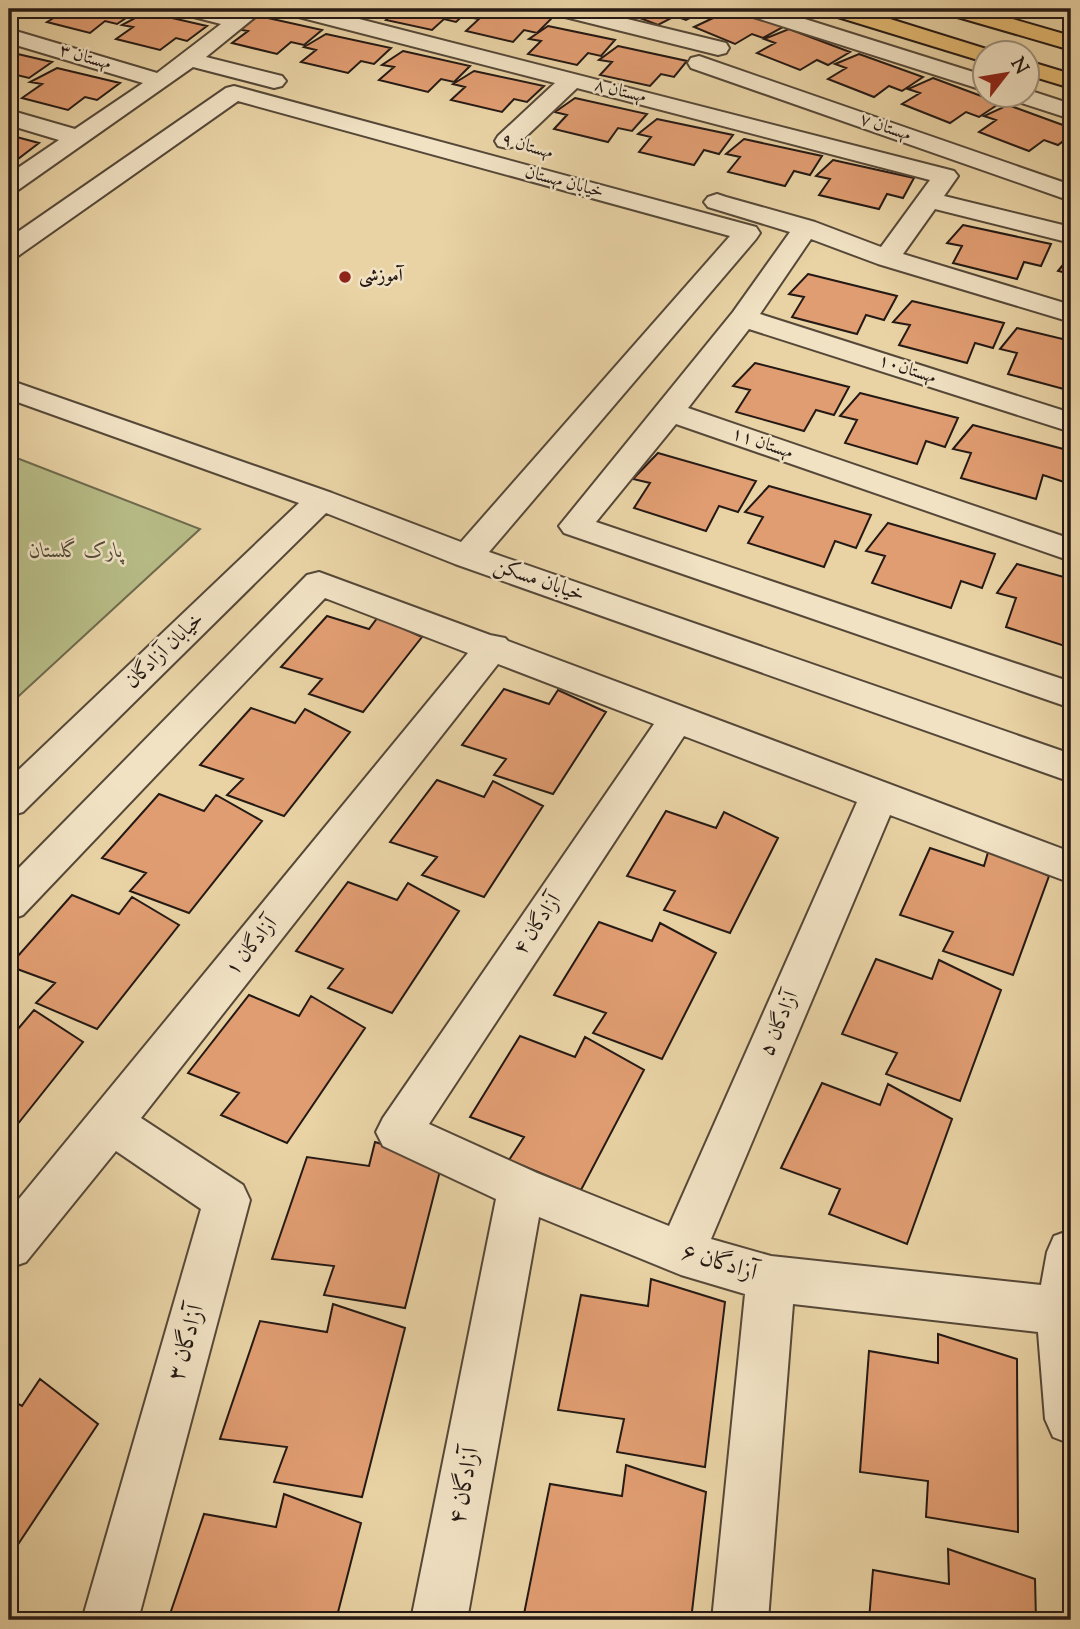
<svg xmlns="http://www.w3.org/2000/svg" width="1080" height="1629" font-family="'Sorts Mill Goudy',Amiri,serif">
<style>
.green{fill:#b7bc86;stroke:#6e6a4d;stroke-width:2}
.building{fill:#e19d72;stroke:#241914;stroke-width:2}
.lines{fill:none;stroke-linecap:round;stroke-linejoin:round}
.minor-casing{stroke:#554838;stroke-width:4}
.major-casing{stroke:#241914;stroke-width:4}
.minor{fill:#f1e2c4;fill-rule:evenodd}
.major{fill:#e4ba72;fill-rule:evenodd}
.poi-dot{fill:#8f2418;stroke:#f1e2c4;stroke-width:2.5}
.labels{text-anchor:middle;dominant-baseline:central;stroke-width:5;stroke-linejoin:round;paint-order:stroke}
.far-street-label{font-size:18px;fill:#241914;stroke:#f1e2c4}
.far-poi-label{font-size:18px;font-weight:bold;fill:#241914;stroke:#f1e2c4;text-anchor:start}
.park-label{font-size:21px;font-style:italic;fill:#504a36;stroke:#f1e2c4}
.street-label{font-size:21px;fill:#241914;stroke:#f1e2c4}
.near-street-label{font-size:24px;fill:#241914;stroke:#f1e2c4}
</style>
<rect width="100%" height="100%" fill="#e9d3a5"/>
<filter id="stains"><feTurbulence type="fractalNoise" baseFrequency=".00286" numOctaves="4"/><feColorMatrix values="0 0 0 0 .2 0 0 0 0 .09 0 0 0 0 .02 0 0 0 .5 -.17"/></filter>
<radialGradient id="worn" r=".72"><stop offset=".6" stop-color="#630" stop-opacity="0"/><stop offset="1" stop-color="#630" stop-opacity=".3"/></radialGradient>
<path class="green" d="M9,455L200,529L9,705Z"/>
<path class="building" d="M55,9H133L138,10L117,24L105,21L90,33L47,22L65,11Z
M322,9H361L353,16Z
M399,9H470L456,22L444,19L432,30L386,20Z
M480,9H505L552,18L537,33L524,30L513,42L466,31L479,19L467,17Z
M708,9L686,20L675,16L658,25L619,10Z
M716,9H738L785,26L763,38L752,34L735,44L694,27L713,18L702,14Z
M146,12L207,26L187,41L176,38L160,50L116,39L133,27L122,25Z
M259,16L322,30L304,45L291,42L277,54L232,43L248,31L236,29Z
M548,26L615,40L601,56L588,53L577,65L528,54L541,41L529,39Z
M789,29L850,52L828,65L817,60L800,70L757,53L775,43L764,39Z
M326,34L391,48L374,64L361,61L348,73L301,62L316,50L304,47Z
M618,46L687,61L674,77L661,74L650,86L600,75L612,62L599,60Z
M403,51L470,66L454,82L441,79L428,92L379,80L394,67L382,65Z
M9,52L52,62L29,78L17,75L9,81Z
M859,54L923,77L902,91L889,86L874,97L828,79L846,68L835,64Z
M57,68L120,83L97,100L85,97L68,110L22,98L42,84L30,82Z
M474,71L544,86L527,102L514,99L502,112L451,100L465,87L453,84Z
M933,78L1000,103L979,117L966,112L950,123L902,104L920,93L908,89Z
M575,98L647,114L632,131L618,128L608,142L554,129L567,115L555,112Z
M1008,105L1071,128V135L1058,145L1044,140L1029,151L979,132L996,120L984,116Z
M657,119L733,135L719,154L704,150L694,165L639,152L651,137L638,134Z
M9,135L39,143L14,162L9,160Z
M744,139L822,156L810,175L794,171L785,186L728,172L740,157L726,154Z
M833,160L914,178L903,198L887,194L879,209L819,195L830,179L816,176Z
M963,225L1051,244L1041,266L1024,262L1017,279L953,263L962,246L947,243Z
M1071,255V274L1058,271Z
M808,274L897,296L884,320L866,315L857,334L792,317L804,297L789,294Z
M912,301L1004,323L993,348L975,343L967,363L899,345L910,325L893,322Z
M1017,328L1071,341V391L1008,374L1017,353L1000,349Z
M755,363L849,387L834,415L816,410L804,431L736,412L750,390L733,386Z
M860,393L958,418L945,447L926,441L917,464L845,443L857,420L840,416Z
M973,425L1071,451V460L1064,482L1043,475L1036,499L961,478L971,453L953,449Z
M658,453L756,481L738,512L719,506L706,531L634,508L650,483L633,479Z
M769,486L871,515L856,548L835,541L824,567L748,543L763,517L745,512Z
M888,523L995,554L982,588L961,581L951,608L872,583L885,556L866,551Z
M1017,564L1071,579V648L1006,627L1016,598L997,593Z
M327,616L369,629L378,617L422,637L363,712L309,694L322,679L281,667Z
M504,689L549,704L558,690L606,712L553,794L494,775L506,759L462,745Z
M251,708L295,723L305,709L350,732L284,816L227,795L243,779L200,765Z
M437,780L484,797L493,781L543,806L484,897L422,875L437,857L390,842Z
M159,794L204,811L216,795L262,821L189,913L130,891L146,873L102,858Z
M666,811L716,828L724,812L778,838L730,933L664,910L675,891L627,876Z
M930,848L984,866L989,849L1049,876L1013,975L943,951L953,932L900,915Z
M348,882L397,900L408,883L459,911L392,1013L328,988L343,969L296,951Z
M72,895L119,914L132,897L179,925L97,1029L36,1003L55,983L9,966Z
M599,922L652,941L660,923L716,953L662,1059L593,1033L606,1013L554,995Z
M876,959L932,979L939,960L1001,990L960,1101L886,1074L897,1053L842,1034Z
M249,995L299,1016L311,996L365,1028L287,1143L221,1115L239,1093L188,1073Z
M34,1010L83,1042L9,1135V1025L18,1029Z
M520,1036L575,1057L585,1037L644,1070L581,1190L509,1160L524,1137L470,1117Z
M822,1083L880,1105L888,1084L952,1119L907,1244L829,1214L840,1189L781,1168Z
M375,1142L442,1163L405,1308L324,1295L334,1266L272,1259L307,1157L369,1166Z
M651,1279L725,1302L705,1467L617,1452L624,1419L558,1410L581,1295L648,1306Z
M333,1304L405,1328L362,1497L274,1482L287,1447L220,1439L260,1321L327,1332Z
M938,1334L1017,1359L1018,1532L926,1517L928,1481L860,1472L869,1351L938,1363Z
M40,1379L98,1424L9,1558V1399L22,1406Z
M626,1465L706,1492L691,1620L523,1619L550,1484L622,1496Z
M284,1494L361,1523L336,1620H168L204,1514L276,1527Z
M948,1549L1035,1579L1036,1620H869L873,1570L949,1584Z"/>
<g class="lines">
<g class="minor-casing">
<path id="minor" d="M179,9H215L234,14L241,9H265L206,57L282,76L286,81L282,86L274,88L193,67L18,190L9,193V174L59,140L9,125V110L75,129L143,83L9,43V29L157,73L221,24L182,14Z
M284,9H320L954,171L958,176L944,196L1071,227V243L935,209L903,254L1071,305V322L878,264L811,239L760,314L1071,413V432L749,329L688,408L1071,539V561L676,424L596,522L1071,682V708L564,533L559,526L733,312L790,232L708,207L704,202L708,197L717,194L726,197L815,222L881,247L930,180L577,88L516,146L507,148L498,146L495,141L498,136L555,83L287,14Z
M550,9H586L726,43L729,48L726,53L718,55L553,14Z
M741,9H773L986,76V91L744,14Z
M699,56L1071,185V201L691,68L688,63L691,58Z
M234,86L756,227L760,233L756,239L489,552L1071,754V782L455,564L326,513L23,812L9,816V779L299,503L9,399V380L332,493L461,542L730,236L238,101L18,256L9,258V238L226,88Z
M1028,90L1071,104V119L1009,99L1006,94H1028Z
M319,572L490,635L505,638L508,641L1071,852V883L890,815L711,1239L771,1256L1041,1285L1047,1252L1054,1236L1071,1230V1444L1053,1437L1045,1419L1038,1332L793,1304L768,1620H712L745,1294L681,1275L539,1217L467,1620H411L496,1199L383,1146L376,1132L383,1118L654,724L498,664L141,1118L243,1185L250,1200L138,1620H82L201,1209L116,1151L26,1262L9,1268V1211L468,653L325,598L23,915L9,920V878L307,575ZM684,736L857,802L669,1226L537,1173L429,1124Z"/>
</g>
<g class="major-casing">
<path id="major" d="M825,9H858L996,52H986V62L978,60L828,14Z
M944,9H978L1071,36V50L947,14Z
M1028,61L1071,74V88L1028,75Z"/>
</g>
<use href="#minor" class="minor"/>
<use href="#major" class="major"/>
</g>
<circle class="poi-dot" cx="345" cy="277" r="7"/>
<g class="labels">
<g class="far-street-label">
<text transform="translate(85 58) rotate(16)">مهستان ۳</text>
<text transform="translate(620 92) rotate(14)">مهستان ۸</text>
<text transform="translate(885 128) rotate(19)">مهستان ۷</text>
<text transform="translate(527 147) rotate(16)">مهستان ۹</text>
<text transform="translate(564 183) rotate(15)">خیابان مهستان</text>
<text transform="translate(907 370) rotate(18)">مهستان۱۰</text>
<text transform="translate(762 444) rotate(19)">مهستان ۱۱</text>
</g>
<g class="far-poi-label">
<text x="359" y="277">آموزشی</text>
</g>
<g class="park-label">
<text x="76" y="552">پارک گلستان</text>
</g>
<g class="street-label">
<text transform="translate(539 581) rotate(19)">خیابان مسکن</text>
<text transform="translate(165 651) rotate(-44)">خیابان آزادگان</text>
<text transform="translate(538 925) rotate(-56)">آزادگان ۴</text>
<text transform="translate(252 947) rotate(-51)">آزادگان ۱</text>
<text transform="translate(780 1024) rotate(-67)">آزادگان ۵</text>
</g>
<g class="near-street-label">
<text transform="translate(719 1263) rotate(17)">آزادگان ۶</text>
<text transform="translate(187 1343) rotate(-74)">آزادگان ۳</text>
<text transform="translate(465 1486) rotate(-79)">آزادگان ۴</text>
</g>
</g>
<rect width="1080" height="1629" fill="none" stroke="#e9d3a5" stroke-width="35"/>
<rect x="10" y="10" width="1059" height="1608" fill="none" stroke="#241914" stroke-width="3.5"/>
<rect x="18" y="18" width="1045" height="1594" fill="none" stroke="#241914" stroke-width="2"/>
<g transform="translate(1006 74) rotate(59)"><circle r="33" fill="#f1e2c4" stroke="#9f927e" stroke-width="2"/>
<path d="M0-5L12 26L0 18L-12 26Z" fill="#8f2418"/>
<text y="-10" font-size="19" font-weight="bold" text-anchor="middle" fill="#241914">N</text>
</g>
<rect width="100%" height="100%" filter="url(#stains)"/>
<rect width="100%" height="100%" fill="url(#worn)"/>
</svg>
